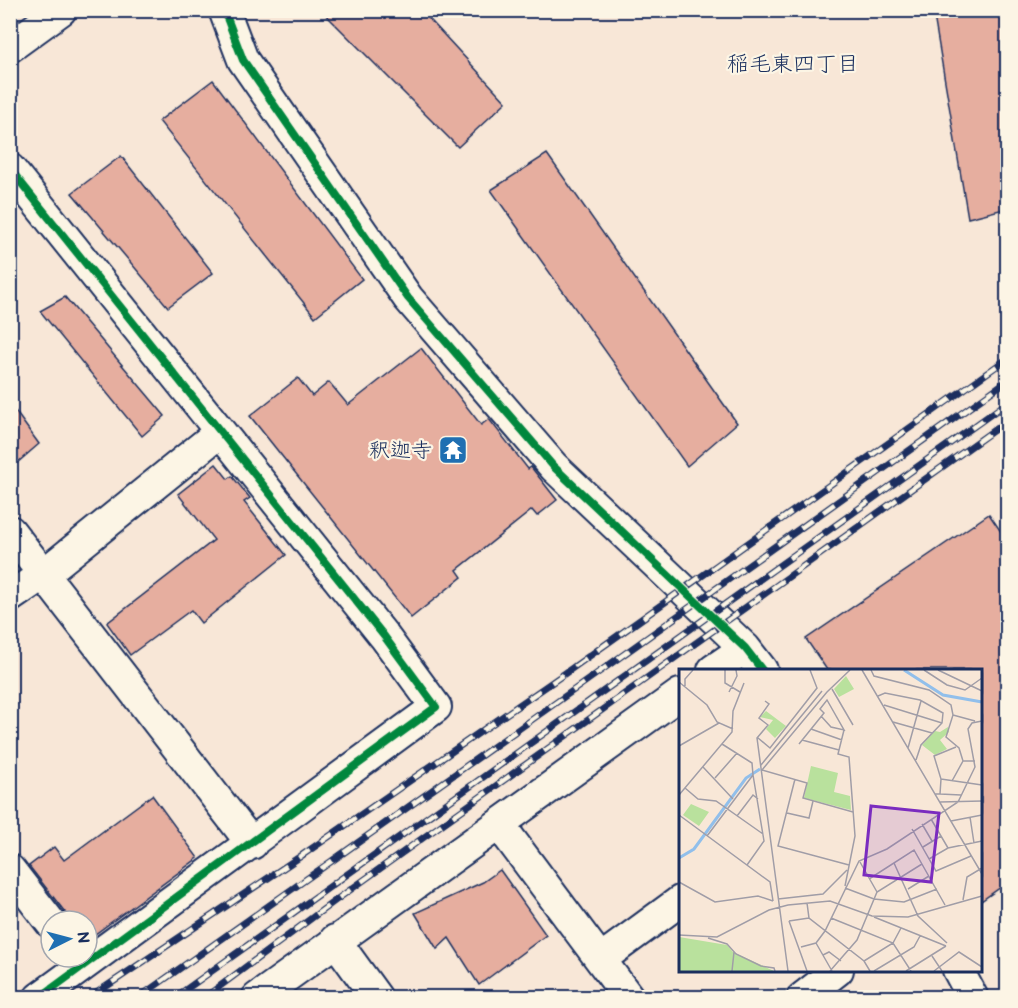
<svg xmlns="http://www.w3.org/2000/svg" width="1018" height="1008" font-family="'Balsamiq Sans','Klee One',sans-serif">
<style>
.building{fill:#e6ae9f;stroke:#1b2f5e;stroke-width:1.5}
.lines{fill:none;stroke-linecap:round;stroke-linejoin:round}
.street-casing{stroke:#1b2f5e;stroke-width:34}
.street{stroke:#fcf5e5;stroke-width:30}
.rail-casing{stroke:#1b2f5e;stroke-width:7}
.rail{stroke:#fcf5e5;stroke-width:4.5;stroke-dasharray:14;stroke-linecap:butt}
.cycleway-casing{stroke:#fcf5e5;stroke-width:11}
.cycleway{stroke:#00873e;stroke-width:8}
.labels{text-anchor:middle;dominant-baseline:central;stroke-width:4.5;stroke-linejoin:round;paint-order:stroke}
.poi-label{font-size:21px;fill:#1b2f5e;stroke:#fcf5e5;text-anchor:end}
.neighbourhood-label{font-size:22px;fill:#1b2f5e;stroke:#fcf5e5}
.inset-river{fill:none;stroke:#91bfeb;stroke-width:3}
.inset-road{fill:none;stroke:#a09da7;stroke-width:1.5}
.view{fill:#7b2cbf;fill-opacity:0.15;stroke:#7b2cbf;stroke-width:3}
.inset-edge{fill:none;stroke:#1b2f5e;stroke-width:3}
</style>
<rect width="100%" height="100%" fill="#f8e7d7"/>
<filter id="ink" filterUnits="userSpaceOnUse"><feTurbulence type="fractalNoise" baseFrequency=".0167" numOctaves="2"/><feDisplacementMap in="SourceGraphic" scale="12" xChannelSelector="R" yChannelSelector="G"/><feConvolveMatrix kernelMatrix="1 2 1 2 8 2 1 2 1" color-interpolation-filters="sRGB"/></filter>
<g filter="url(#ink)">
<path class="building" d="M321,10H421L506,102L458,147Z
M933,10H1002L1008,42V208L968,218Z
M213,80L362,279L315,317L159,121Z
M547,154L737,423L687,466L491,190Z
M121,156L213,273L168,307L72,193Z
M65,297L165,416L142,436L40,311Z
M421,348L481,425L489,419L528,469L531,467L557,500L537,516L532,510L457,570L462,577L411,618L250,416L298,378L312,396L329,382L348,405Z
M10,404L39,444L10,469Z
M216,464L228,479L232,476L250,498L244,502L286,555L201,623L191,610L130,655L107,623L214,540L178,494Z
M989,514L1008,542V882L981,901V670H827L806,639Z
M152,795L198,858L87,940V921H68L65,912L29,866L54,847L64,860Z
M500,870L546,935L479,985L449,938L437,949L415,913L483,882Z"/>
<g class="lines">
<g class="street-casing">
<path id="street" d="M224,10L243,60L408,298L554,467L745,648L762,670
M10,47L61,10
M10,169L384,636L436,707L39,998
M10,531L252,844
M10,597L45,573L220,432
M713,670L745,648
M499,824L629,998
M10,870L51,923
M335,940L377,998
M601,959L680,901
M958,970L973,998
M257,998L680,694
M802,998L838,970"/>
</g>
<use href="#street" class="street"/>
<g class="rail-casing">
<path id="rail" d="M89,998L301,856L564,674L1008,358
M138,998L578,687L1008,380
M174,998L1008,402
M204,998L336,900L1008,420"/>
</g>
<use href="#rail" class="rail"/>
<g class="cycleway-casing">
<path id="cycleway" d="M224,10L243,60L408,298L554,467L745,648L762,670
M10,169L384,636L436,707L39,998"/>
</g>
<use href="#cycleway" class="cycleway"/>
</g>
</g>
<defs>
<g id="temple-square" transform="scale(1.5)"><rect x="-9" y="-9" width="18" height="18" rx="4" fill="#1f6fb2" stroke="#fcf5e5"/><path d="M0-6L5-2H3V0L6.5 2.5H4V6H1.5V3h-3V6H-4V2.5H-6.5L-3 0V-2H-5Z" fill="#fff"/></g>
</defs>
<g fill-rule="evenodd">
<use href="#temple-square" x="453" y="450"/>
</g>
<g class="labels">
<g class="poi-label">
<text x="432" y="450">釈迦寺</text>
</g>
<g class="neighbourhood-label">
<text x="793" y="64">稲毛東四丁目</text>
</g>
</g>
<g transform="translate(679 669)">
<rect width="303" height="303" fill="#f8e7d7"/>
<path d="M167,7L175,20L160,28L155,20ZM87,42L107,57L96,69L87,60L94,51L81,48ZM269,58L270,63L261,71L268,80L256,86L243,76L256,62L261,63ZM132,97L159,104L155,123L171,127L172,141L125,129ZM12,135L30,143L20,157L4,146ZM0,268L48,276L54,283L95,302H0Z" fill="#b9e19d"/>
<path class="inset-river" d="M225,1L264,26L303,33M0,189L15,180L67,109L81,100"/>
<path class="inset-road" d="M46,1V14L61,23M183,1L303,205M192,1L195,7L250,21L272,36L274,46L267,68L280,79L284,92H296M245,1L268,16L286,21L303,9M259,1L303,22M0,13L28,36L38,53L54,60M6,17V10L14,1M153,20L174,56M50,23L58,7L57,1M199,27L206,24L241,31L264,44L263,54L242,76L237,91M86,32L90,35L80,49L89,56L78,69L109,302M205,36L263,54M274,46L296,52M214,53L253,64M132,60L163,71M165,61L159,85L170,88L176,167L166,217M79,69L91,79L138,19L131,1M123,71L160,81M120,75L145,44L141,40L148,31L165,61L152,58L142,47M0,77L40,54M229,79L242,32M82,96L143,22M24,98L54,130M83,101L148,23L171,1M83,101L128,114L124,129L174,143M36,109L58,84M116,110L99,177L170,196M262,110L303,116M273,112L284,92M6,119L19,130L37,132L84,165M256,125H261L262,110L255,87L277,78M261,125L282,126M0,126L53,63L54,42L65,14M261,133L303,132M108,144L130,149L134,132M0,146L91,213L94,232M58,147L74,126L79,130M291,148L295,174M252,150L269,179M272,152L303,146M243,155L253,172M233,160L257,202L292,187M28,167L74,106L73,94L43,75M244,178L262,167M250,190L269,179L303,172M181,193L198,223M215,194L239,247L268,274M68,196L85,172L74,106M190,210L235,181L266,236M0,213L36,233L79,227L94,232M166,219L195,230L225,233L258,220M229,220L250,207M99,230L144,225L168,201M284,231L288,208L303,199M128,234L130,249L185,292L191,302M195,248L267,277M152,249L214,274L232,302M110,252L128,302M110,252L130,249M0,266L38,268L90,241L109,236L151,232L193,247L229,248L303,227M29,269L48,275L57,285L82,297L95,299L96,302M137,274L153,302M122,278L137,274L146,262L180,192L208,180L279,133L296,98L289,60L293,54L303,52M144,286L150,283L162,292M253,287L263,302M185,292L214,274L222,259M53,302L55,283M151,302L178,271L198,223L243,195M195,302L235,278L241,267M227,302L267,277M255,302L280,283L303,298"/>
<path class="view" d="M192,137L260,144L252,213L185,206Z"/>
<rect width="303" height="303" class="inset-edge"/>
</g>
<rect width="1018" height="1008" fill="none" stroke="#fcf5e5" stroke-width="36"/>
<rect x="18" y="18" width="982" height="972" fill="none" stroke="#1b2f5e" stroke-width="2" filter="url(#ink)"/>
<g transform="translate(69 939) rotate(84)"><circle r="28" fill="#fcf5e5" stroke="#a2a6af" stroke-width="1.5"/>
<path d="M0-4.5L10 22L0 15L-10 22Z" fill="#1f6fb2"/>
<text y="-9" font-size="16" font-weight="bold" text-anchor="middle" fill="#1b2f5e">N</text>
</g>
</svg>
